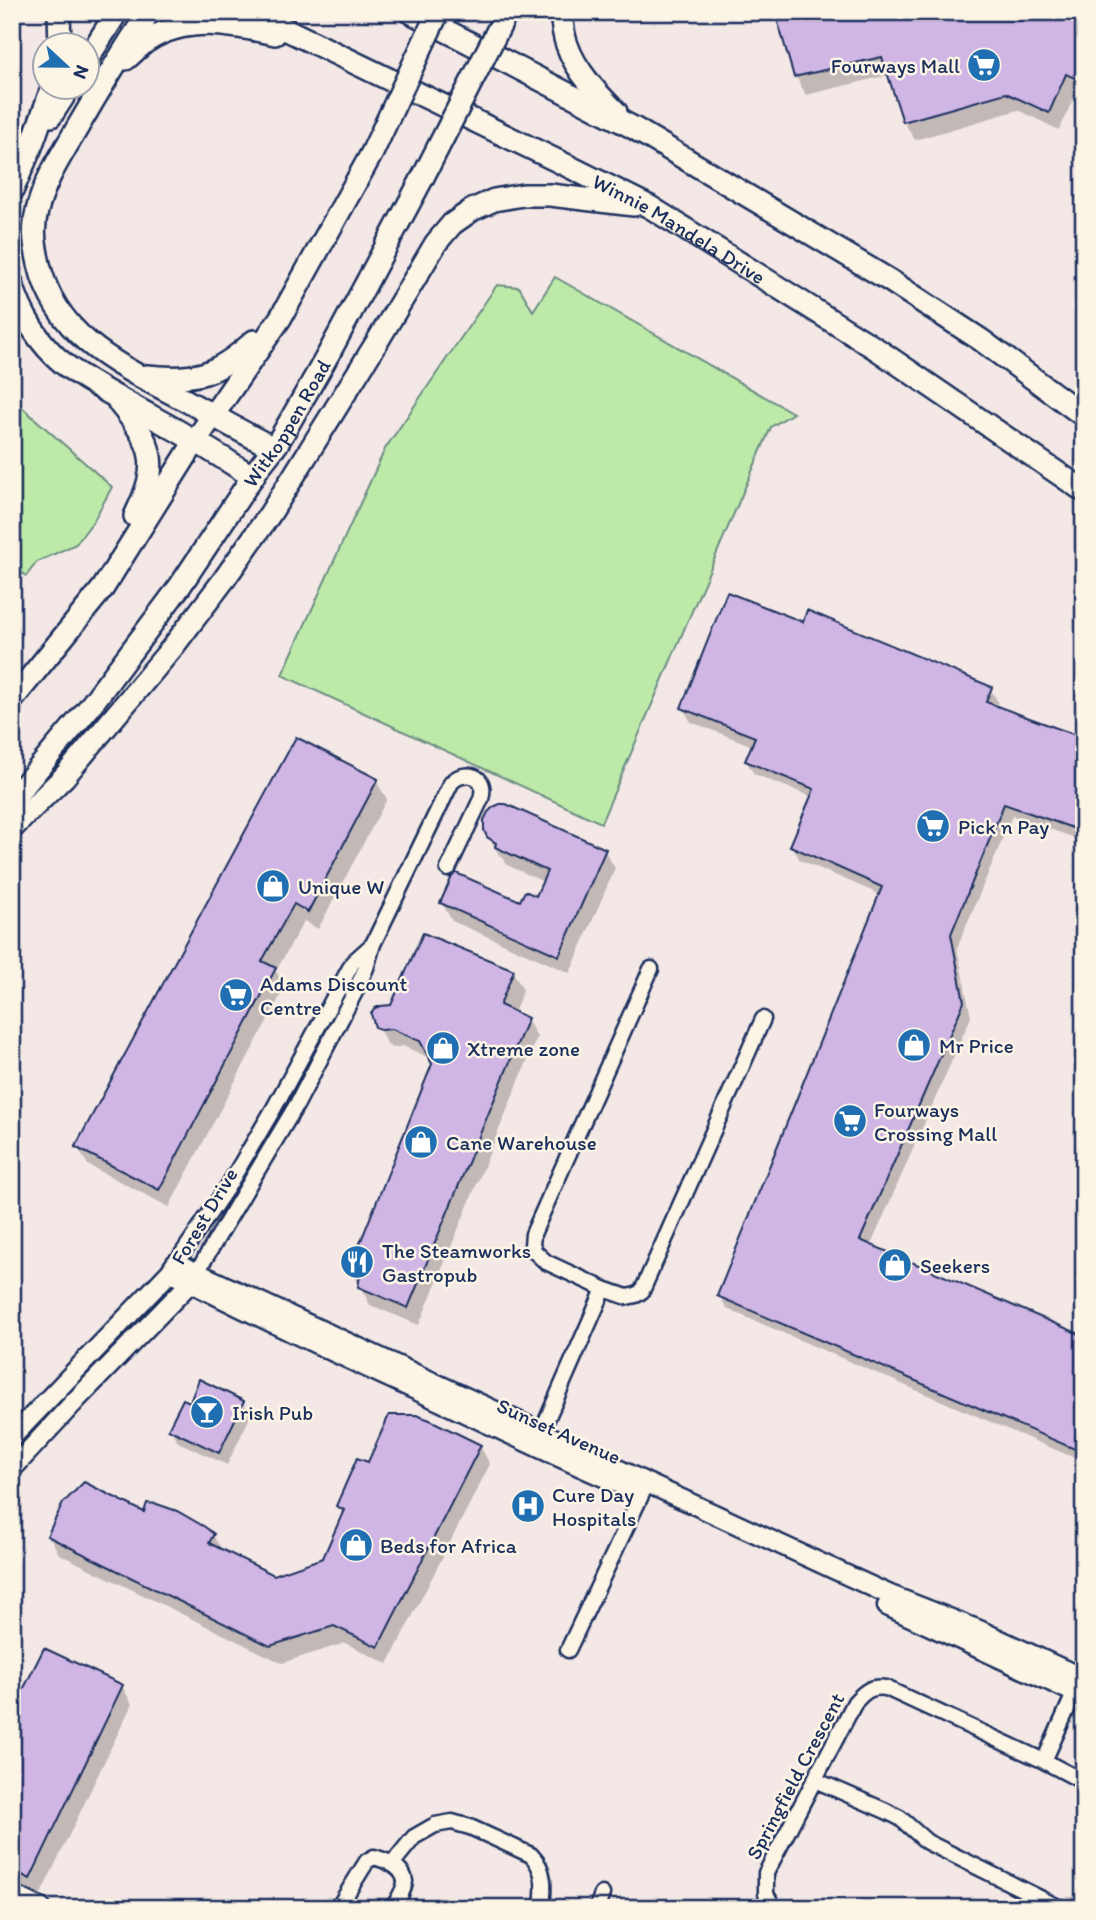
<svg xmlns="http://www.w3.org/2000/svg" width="1096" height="1920" font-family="Itim,sans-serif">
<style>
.green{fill:#bdeaa8;stroke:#6c8c83;stroke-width:2}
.shadow{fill:#0003}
.building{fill:#d0b6e4;stroke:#1b2f5e;stroke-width:2}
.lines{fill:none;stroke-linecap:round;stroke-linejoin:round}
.minor-casing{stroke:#1b2f5e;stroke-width:19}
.tertiary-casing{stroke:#1b2f5e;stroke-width:23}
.secondary-casing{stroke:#1b2f5e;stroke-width:26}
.minor{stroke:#fcf5e5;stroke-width:14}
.tertiary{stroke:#fcf5e5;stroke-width:18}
.secondary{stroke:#fcf5e5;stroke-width:21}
.secondary-bridge-casing{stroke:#1b2f5e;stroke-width:26;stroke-linecap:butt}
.secondary-bridge{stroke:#fcf5e5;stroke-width:21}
.labels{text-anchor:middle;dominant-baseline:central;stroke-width:5;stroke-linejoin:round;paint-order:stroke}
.poi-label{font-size:21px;fill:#1b2f5e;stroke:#fcf5e5;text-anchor:start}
.street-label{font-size:21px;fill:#1b2f5e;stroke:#fcf5e5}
</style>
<rect width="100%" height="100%" fill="#f3e8e5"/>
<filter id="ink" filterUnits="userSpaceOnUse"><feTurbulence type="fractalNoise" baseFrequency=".0143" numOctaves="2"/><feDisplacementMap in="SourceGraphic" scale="14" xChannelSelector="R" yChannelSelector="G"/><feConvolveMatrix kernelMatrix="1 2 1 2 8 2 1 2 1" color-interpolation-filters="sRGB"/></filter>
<g filter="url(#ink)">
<path class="green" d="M555,277L793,413L771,427L601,823L282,675L385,449L497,285L519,287L533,311Z
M12,397L25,410L112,487L94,520L76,544L37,562L26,576L15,567L12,569Z"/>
<path class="shadow" d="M777,12H1084V94L1077,91L1059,130L1018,110L915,140L904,122L889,75L806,95L796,77Z
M804,624L990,688L998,702L996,707L1084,740V841L1012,816L957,948L971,1017L870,1247L1084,1338V1462L727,1309L719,1295L881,895L800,860L792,846L812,797L754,774L746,761L753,746L691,722L683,708Z
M376,781L387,799L318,929L304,921L276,971L285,987L169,1207L88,1165L77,1147Z
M491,837L604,850L615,868L570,973L452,921L442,903L521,904L537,898L544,882L507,865L503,858L499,855L491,840Z
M513,972L523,990L514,1013L527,1019L537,1037L419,1325L370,1305L351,1269L434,1064L430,1058L403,1046L393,1048L388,1045L377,1026L392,1007Z
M243,1402L251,1415L227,1465L178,1442L170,1429L191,1405Z
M480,1446L490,1464L388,1664L345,1643L282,1663L59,1554L49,1536L145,1514L213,1535L223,1552L274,1577L325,1559L343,1516L338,1506L369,1464Z
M122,1686L132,1704L40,1896L12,1882V1716Z"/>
<path class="building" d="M775,12H1084V82L1066,74L1049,113L1006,93L903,122L882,57L794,77Z
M727,592L803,622L807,610L992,687L986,702L1084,738V832L1004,804L951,934L964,1002L860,1240L1084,1336V1453L717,1296L882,887L790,846L814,789L745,761L755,737L681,708Z
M296,737L378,779L308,912L294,904L262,961L276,968L159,1190L75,1147Z
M500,804H506L606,849L559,956L440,903L454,872L520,901L525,891L536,896L547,871L495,847L496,843L487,837L484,830V820L488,812L493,807Z
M423,933L514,970L500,1005L528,1018L408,1308L358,1287L360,1275L353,1273L350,1270L346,1260L347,1255L351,1251L358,1248L432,1064L420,1041L392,1029L381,1030L375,1027L371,1014L375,1008L380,1006L391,1005Z
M199,1379L244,1401L219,1453L168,1429L183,1399L190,1402Z
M389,1415H416L430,1420L481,1445L378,1647L334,1626L270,1646L47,1536L63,1503L84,1482L144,1512L147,1503L157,1504L177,1511L205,1527L214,1534L209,1543L274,1575L323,1558L344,1510L336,1506L357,1458L368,1462Z
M44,1648L123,1685L30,1879L12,1870V1712Z"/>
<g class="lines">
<g class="minor-casing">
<path id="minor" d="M651,969L533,1234L532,1245L535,1252L546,1262L604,1289L627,1297L636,1295L642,1291L763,1019
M176,1263L228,1186L274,1108L353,962L372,945
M197,1272L297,1104L355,992L366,968L373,944L451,783C459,773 479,772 482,786C483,790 482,795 481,799L448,869
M537,1442L604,1289
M568,1650L647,1483
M1044,1761L1084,1782
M815,1780L886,1811L900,1818L927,1842L1060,1908
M392,1864L414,1837L435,1825L452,1822L470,1827L531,1855C546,1870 544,1888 542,1908
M338,1908L367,1861L374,1857C385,1860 403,1867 405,1881C405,1890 397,1900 393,1908
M597,1908L602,1894
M774,1908L766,1894V1873L855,1702C865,1691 871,1686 886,1688L1044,1761L1078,1685"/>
</g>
<g class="tertiary-casing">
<path id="tertiary" d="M176,1275C260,1318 345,1358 431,1397C497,1428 562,1460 629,1488
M12,1437L170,1272L176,1263L541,1432L647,1483L890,1595L979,1630L1084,1679
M12,1469L78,1398L190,1283L195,1275
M887,1606L1084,1697
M12,1894L41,1908
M12,1908H13"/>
</g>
<g class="secondary-casing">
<g id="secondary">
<path d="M59,12L60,46"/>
<path d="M149,12C123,51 99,90 76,130C61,156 44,181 37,211C32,229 35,246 39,264C56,339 122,367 185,400C214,416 243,433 274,448"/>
<path id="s1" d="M250,12L570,167L650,207L878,350L1084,491"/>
<path d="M410,12L632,127L889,280L981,340L1084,416"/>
<path d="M561,12C562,23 563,35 567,45C576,71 597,93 616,112"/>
<path d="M88,58L117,12"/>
<path d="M126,59C133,53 140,46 147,41C187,15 232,25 275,34"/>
<path d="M51,116L69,88"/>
<path d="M12,191L31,147L52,88"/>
<path d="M12,283C20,313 39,344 64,364C88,383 124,401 151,416C186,435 219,455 253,477"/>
<path d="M147,376C196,381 217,375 254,341"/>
<path d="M119,403C154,446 161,463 135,516"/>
<path d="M12,700L103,588L196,440L281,317L372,153"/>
<path id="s2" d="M12,800L88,709L180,586L259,467L277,444L329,353L422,179"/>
<path d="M12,828L64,777L172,648L223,581L270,514L377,342L436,243L452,224L472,210L494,200L523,195H550L634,205"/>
</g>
</g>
<use href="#minor" class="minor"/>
<use href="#tertiary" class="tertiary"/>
<use href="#secondary" class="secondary"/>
<g class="secondary-bridge-casing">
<path id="secondary-bridge" d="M372,153L438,12
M422,179L506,14"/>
</g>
<use href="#secondary-bridge" class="secondary-bridge"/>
</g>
</g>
<defs>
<g id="supermarket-disc" transform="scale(1.75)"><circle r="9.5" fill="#1f6fb2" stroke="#fcf5e5"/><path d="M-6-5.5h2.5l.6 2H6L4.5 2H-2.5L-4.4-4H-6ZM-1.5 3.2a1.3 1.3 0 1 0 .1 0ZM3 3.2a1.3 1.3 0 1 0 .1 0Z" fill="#fff"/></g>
<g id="shop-disc" transform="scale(1.75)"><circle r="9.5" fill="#1f6fb2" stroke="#fcf5e5"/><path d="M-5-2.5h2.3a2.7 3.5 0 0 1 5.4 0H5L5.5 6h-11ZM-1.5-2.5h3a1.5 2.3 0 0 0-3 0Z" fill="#fff"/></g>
<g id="restaurant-disc" transform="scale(1.75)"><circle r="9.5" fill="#1f6fb2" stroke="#fcf5e5"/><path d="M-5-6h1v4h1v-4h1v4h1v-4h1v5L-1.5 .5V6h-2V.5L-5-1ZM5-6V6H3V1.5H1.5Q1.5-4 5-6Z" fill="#fff"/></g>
<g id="bar-disc" transform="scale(1.75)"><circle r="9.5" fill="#1f6fb2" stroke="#fcf5e5"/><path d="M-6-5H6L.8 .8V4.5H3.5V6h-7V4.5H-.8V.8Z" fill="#fff"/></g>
<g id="hospital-disc" transform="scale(1.75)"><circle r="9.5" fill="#1f6fb2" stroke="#fcf5e5"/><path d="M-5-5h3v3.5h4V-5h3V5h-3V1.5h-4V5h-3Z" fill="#fff"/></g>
</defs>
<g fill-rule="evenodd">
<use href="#supermarket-disc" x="984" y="65"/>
<use href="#supermarket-disc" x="933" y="826"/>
<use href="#shop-disc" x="273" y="886"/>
<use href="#supermarket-disc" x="236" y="995"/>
<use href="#shop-disc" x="914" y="1045"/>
<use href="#shop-disc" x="443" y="1048"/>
<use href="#supermarket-disc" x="850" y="1121"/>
<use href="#shop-disc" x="421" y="1142"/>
<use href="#restaurant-disc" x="357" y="1262"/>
<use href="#shop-disc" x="895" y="1265"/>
<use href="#bar-disc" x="207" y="1412"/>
<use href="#hospital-disc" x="528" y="1506"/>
<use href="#shop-disc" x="356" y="1545"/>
</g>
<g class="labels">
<g class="poi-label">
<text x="960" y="65" text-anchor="end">Fourways Mall</text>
<text x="958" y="826">Pick n Pay</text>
<text x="298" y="886">Unique W</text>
<text x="260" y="983">Adams Discount<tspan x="260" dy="24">Centre</tspan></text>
<text x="939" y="1045">Mr Price</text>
<text x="467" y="1048">Xtreme zone</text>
<text x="874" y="1109">Fourways<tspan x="874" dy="24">Crossing Mall</tspan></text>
<text x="446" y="1142">Cane Warehouse</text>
<text x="382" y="1250">The Steamworks<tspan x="382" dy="24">Gastropub</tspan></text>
<text x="920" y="1265">Seekers</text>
<text x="232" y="1412">Irish Pub</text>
<text x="552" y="1494">Cure Day<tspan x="552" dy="24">Hospitals</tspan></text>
<text x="380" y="1545">Beds for Africa</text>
</g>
<g class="street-label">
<text stroke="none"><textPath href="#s1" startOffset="481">Winnie Mandela Drive</textPath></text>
<text stroke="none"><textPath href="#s2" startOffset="467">Witkoppen Road</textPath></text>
<text transform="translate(204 1216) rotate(-59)">Forest Drive</text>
<text transform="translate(559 1431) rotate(24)">Sunset Avenue</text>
<text transform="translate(795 1776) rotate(-62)">Springfield Crescent</text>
</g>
</g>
<rect width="1096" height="1920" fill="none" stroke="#fcf5e5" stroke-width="42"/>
<rect x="21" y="21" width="1054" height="1878" fill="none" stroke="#1b2f5e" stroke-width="2.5" filter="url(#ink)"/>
<g transform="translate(66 66) rotate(112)"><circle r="33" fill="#fcf5e5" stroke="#a2a6af" stroke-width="2"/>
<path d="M0-5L12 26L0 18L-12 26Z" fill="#1f6fb2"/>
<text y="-10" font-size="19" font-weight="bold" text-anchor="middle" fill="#1b2f5e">N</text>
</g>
</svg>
